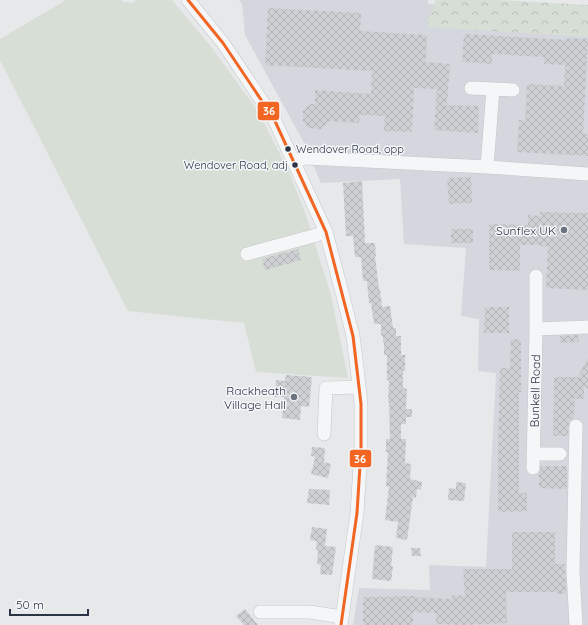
<svg xmlns="http://www.w3.org/2000/svg" width="588" height="625" font-family="Quicksand,sans-serif">
<style>
.built{fill:#d4d7dd}
.forest{fill:url(#forest-crowns)}
.park{fill:#d6ded6}
.building{fill:url(#building-cross-hatch)}
.lines{fill:none;stroke-linecap:round;stroke-linejoin:round}
.minor-casing{stroke:#c4c6c8;stroke-width:14}
.minor{stroke:#f5f6f7;stroke-width:13}
.bus-1-casing{stroke:#f4f6f9;stroke-width:6}
.bus-1{stroke:#f26522;stroke-width:3}
.bus-dot{fill:#2b3445;stroke:#f4f6f9;stroke-width:1.5}
.poi-dot{fill:#6c737f;stroke:#f4f6f9;stroke-width:1.5}
.labels{text-anchor:middle;dominant-baseline:central;stroke-width:3;stroke-linejoin:round;paint-order:stroke}
.bus-label{font-size:11px;fill:#2b3445;stroke:#f4f6f9;text-anchor:start}
.poi-label{font-size:12px;fill:#2b3445;stroke:#f4f6f9;text-anchor:end}
.street-label{font-size:12px;fill:#2b3445;stroke:#f4f6f9}
.line-badge{stroke:#f4f6f9;stroke-width:1.5}
.badge-label{font-size:11px;text-anchor:middle;font-weight:bold;fill:#fff}
</style>
<defs>
<pattern id="forest-crowns" width="20" height="18" patternUnits="userSpaceOnUse"><rect width="20" height="18" fill="#d6ded6"/><path d="M2 6a3 3 0 1 1 6 0M12 15a3 3 0 1 1 6 0" fill="none" stroke="#b8bfb9"/></pattern>
<pattern id="building-cross-hatch" width="8" height="8" patternUnits="userSpaceOnUse"><rect width="8" height="8" fill="#ced0d3"/><path d="M0 0l8 8M0 8l8-8" fill="none" stroke="#b1b3b6"/></pattern>
</defs>
<rect width="100%" height="100%" fill="#e6e8ea"/>
<path class="built" d="M239,0H428V4L588,15V625H353L359,588L430,590L429,565L486,567L496,373L478,371L479,319L461,316L466,248L404,244L400,179L321,183L303,141L245,35L242,4Z"/>
<path class="forest" d="M436,0H497L588,5V37L427,27L428,20Z"/>
<path class="park" d="M66,0H122L123,2L132,3L137,0H172L212,48L259,113L288,170L305,212L331,295L348,378L256,372L244,323L128,311L0,60V39Z"/>
<path class="building" d="M268,8L361,13L360,31L427,35L426,62L450,64L447,105L479,106L478,133L434,130L437,89L414,88L412,132L384,131L385,116L360,115L359,123L330,121L321,129L308,128L303,121V111L309,104H315V90L371,94L372,71L265,65Z
M464,34L567,40V38L588,39L583,133L588,134V156L517,152L519,120L525,121L527,84L564,86L565,65L544,64V57L492,54V64L462,62Z
M471,177L472,203L449,204L447,178Z
M362,181L365,243H375L376,256H375L379,289H380L382,307L390,306L393,328H396V336H401V355H405V371H403V388L407,389L406,409H412V417H406V424H401V439H406L405,463L411,464L410,479L422,482L421,490L417,489L416,498L413,497L407,540L396,538L398,522L385,520L389,487L386,486L388,452H386V439H390L389,402H388L389,380H387V355H384V343H383V336H381V324H374L371,303H369L367,281H363L361,257H355L353,236H346L343,183Z
M540,212L588,213V290L546,288L548,247L540,246V245H520V271L489,270V224L528,225V215L540,216Z
M451,229H473V243H451Z
M298,249L301,260L265,270L262,259Z
M485,307H509V333H484Z
M578,335L579,342L560,343V336Z
M511,339L521,340V392H519V493H527V511L498,512V450L500,368H510Z
M588,358V389L584,387V399H575L574,418L572,419L569,422L568,436H553L554,377H578Z
M286,375L312,377L309,407L301,406L300,420L282,418L284,397H274L276,380L285,381Z
M312,447L325,448L324,462L331,464L328,478L311,474L315,457L311,456Z
M541,466H567V489L539,488V473Z
M456,482L466,483L464,501L448,500L449,488L456,489Z
M309,489L330,490L329,505L307,503Z
M312,527L327,529L325,546L336,547L332,575L320,574L321,565L317,564L318,550H316L317,541L310,540Z
M512,532H555V564H565L566,594H557V592H506L507,623L463,625L436,624V613L413,612V625H363V597L413,596V597L452,599V595L465,596L463,569H512Z
M375,545L393,547L391,566H393L391,581L372,579Z
M411,548H420L421,556H412Z
M245,609L258,625H244L236,616Z"/>
<g class="lines">
<g class="minor-casing">
<path id="minor" d="M188,0L223,43L274,119L326,232L343,296L353,336L357,368L361,404V450L357,513L341,625
M471,88L493,89
M294,161L307,158L487,167L588,174
M487,167L493,89L513,90
M247,254L313,236L326,232
M536,276V329L588,327
M576,426L573,571L576,625
M324,434L326,388L359,387
M533,454H560
M533,468L536,329
M260,612H310L342,617"/>
</g>
<use href="#minor" class="minor"/>
<g class="bus-1-casing">
<path id="bus-1" d="M188,0L223,43L274,119L326,232L353,336L361,404V450L357,513L341,625"/>
</g>
<use href="#bus-1" class="bus-1"/>
</g>
<g class="bus-dot">
<circle cx="288" cy="149" r="3.5"/>
<circle cx="295" cy="165" r="3.5"/>
</g>
<g class="poi-dot">
<circle cx="564" cy="230" r="4"/>
<circle cx="294" cy="397" r="4"/>
</g>
<g class="labels">
<g class="bus-label">
<text x="296" y="149">Wendover Road, opp</text>
<text x="288" y="165" text-anchor="end">Wendover Road, adj</text>
</g>
<g class="poi-label">
<text x="556" y="230">Sunflex UK</text>
<text x="286" y="390">Rackheath<tspan x="286" dy="14">Village Hall</tspan></text>
</g>
<g class="street-label">
<text transform="translate(535 391) rotate(-89)">Bunkell Road</text>
</g>
</g>
<g class="line-badge">
<rect x="257" y="101" width="23" height="20" rx="4" fill="#f26522"/>
<rect x="349" y="449" width="23" height="19" rx="4" fill="#f26522"/>
</g>
<g class="badge-label">
<text x="269" y="115">36</text>
<text x="360" y="463">36</text>
</g>
<path d="M10 609v6h78v-6" fill="none" stroke="#2b3445" stroke-width="2"/>
<text x="16" y="609" font-size="12" fill="#2b3445" stroke="#f4f6f9" stroke-width="3" paint-order="stroke">50 m</text>
</svg>
